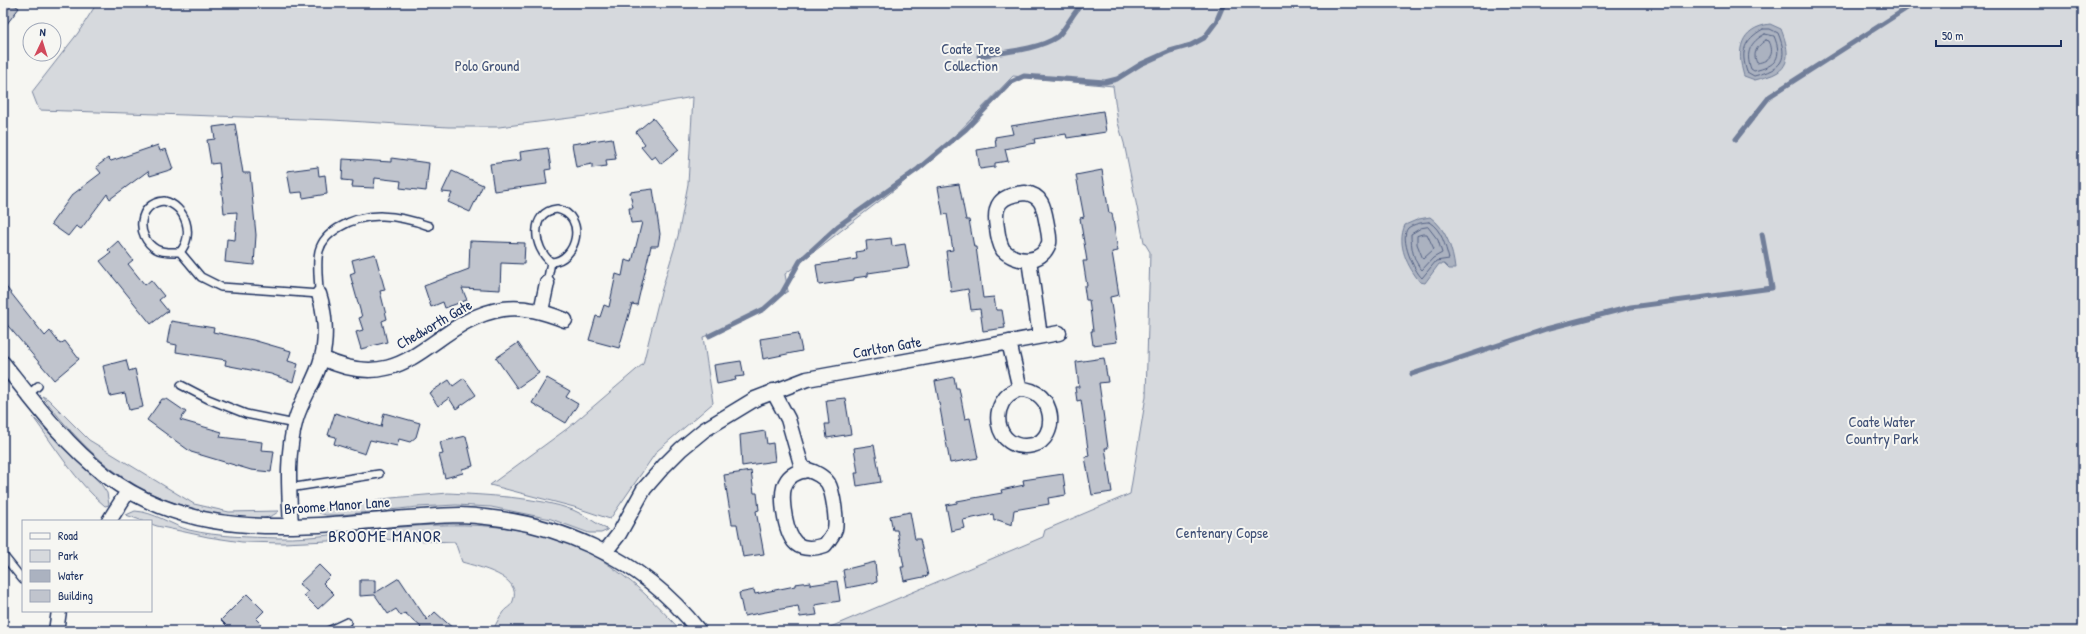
<svg xmlns="http://www.w3.org/2000/svg" width="2086" height="634" font-family="'Patrick Hand',sans-serif">
<style>
.green{fill:#d6d9dd;stroke:#78849e}
.water{fill:#abb2c0;stroke:#717e99}
.lines{fill:none;stroke-linecap:round;stroke-linejoin:round}
.shore{stroke:#556385;stroke-width:1}
.stream{stroke:#717e99;stroke-width:5}
.building{fill:#c0c4cd;stroke:#1b2f5e}
.service-casing{stroke:#1b2f5e;stroke-width:10}
.minor-casing{stroke:#1b2f5e;stroke-width:17}
.service{stroke:#f6f6f2;stroke-width:7}
.minor{stroke:#f6f6f2;stroke-width:14}
.labels{text-anchor:middle;dominant-baseline:central;stroke-width:4;stroke-linejoin:round;paint-order:stroke}
.park-label{font-size:15px;fill:#405177;stroke:#f6f6f2}
.street-label{font-size:15px;fill:#1b2f5e;stroke:#f6f6f2}
.quarter-label{font-size:17px;letter-spacing:1px;fill:#1b2f5e;stroke:#f6f6f2}
</style>
<rect width="100%" height="100%" fill="#f6f6f2"/>
<filter id="ink" filterUnits="userSpaceOnUse"><feTurbulence type="fractalNoise" baseFrequency=".025" numOctaves="2"/><feDisplacementMap in="SourceGraphic" scale="8" xChannelSelector="R" yChannelSelector="G"/><feConvolveMatrix kernelMatrix="1 2 1 2 8 2 1 2 1" color-interpolation-filters="sRGB"/></filter>
<g filter="url(#ink)">
<path class="green" d="M97,3H2083V631H821L1043,537L1045,530L1130,494L1146,396L1150,252L1144,242L1124,143L1118,123L1113,86L1013,76L945,146L899,186L785,274L788,291L744,321L703,337L713,403L657,451L610,519L574,507L490,485L568,428L643,364L659,299L678,236L688,184L693,97L586,116L499,127H448L332,120L39,110L32,92L78,33Z
M42,396L48,399L89,440L194,504L229,512L279,511C266,523 245,518 229,516C142,503 95,465 42,396Z
M33,417L101,484L107,493L109,505L105,506C76,482 55,447 33,417Z
M448,493C484,495 539,497 573,510C585,515 597,524 608,530L601,533H589L551,519L491,507L456,505L418,507L340,515H326L313,511L391,498Z
M135,511C154,512 171,525 189,530C219,537 249,537 279,538C312,539 346,532 379,529C452,522 534,519 600,559C630,578 657,604 681,631H492C496,625 499,617 503,612C507,607 511,607 513,601C523,576 478,567 462,562L455,542L372,539L283,543L242,542L208,537L157,526L151,524V521H143L126,515Z"/>
<path class="water" d="M1770,24L1781,29C1786,42 1793,62 1778,72C1772,76 1762,78 1755,80L1744,76C1736,50 1740,28 1770,24Z
M1430,217C1446,228 1453,250 1455,269H1449L1444,264H1439L1425,283L1420,282C1408,267 1396,245 1405,225L1419,219Z"/>
<g class="lines">
<path class="shore" d="M1763,29H1770L1778,33C1789,60 1782,69 1754,76L1747,72C1740,51 1744,40 1763,29Z
M1765,34L1774,36C1783,58 1776,66 1754,71L1751,69C1745,53 1750,42 1765,34Z
M1766,40L1769,41C1775,54 1770,61 1757,63C1752,53 1757,46 1766,40Z
M1429,222C1442,230 1445,245 1449,259L1436,261L1422,278C1414,271 1399,238 1408,228C1413,224 1423,222 1429,222Z
M1428,227L1438,240L1442,253L1433,258L1422,270C1413,261 1411,246 1411,234L1421,228Z
M1423,234H1427L1434,249L1423,259L1417,244V236Z"/>
<path class="stream" d="M979,56C1002,52 1038,50 1057,37C1066,29 1073,12 1083,3
M1736,139L1770,96L1915,3
M709,336L764,309L782,293L800,261L838,226L918,169L966,129L1011,82L1024,76L1105,82L1117,79L1141,64L1170,51L1191,45L1204,38L1216,22L1224,3
M1412,374L1546,329L1631,307L1772,288L1762,234"/>
</g>
<path class="building" d="M3,3H12L19,8L3,29Z
M1103,111L1106,132L1067,138L1066,134L1034,139L1035,143L1005,149L1008,161L995,163V167L980,169L977,150L996,147L995,137L1013,134L1011,126Z
M653,118L679,150L661,164L655,156L651,159L641,147L645,144L636,132Z
M235,124L243,173H250L256,235L254,265L225,262L227,239L235,240L237,212L224,213L219,163L211,164L207,140L215,139L213,127Z
M612,138L616,159L606,160L607,166L592,168V164L576,167L572,144Z
M158,145L160,151L166,149L173,169L150,176L148,171L110,199L107,194L81,229L76,226L68,236L51,224L72,195L101,173L96,167L108,158L111,161Z
M548,148L551,169L545,170L547,184L494,191L490,164L521,160L520,152Z
M391,158L429,163L426,191L400,188L401,181L375,178L374,188L352,187L353,181L342,180L343,159L391,162Z
M318,167L319,176L325,175L327,194L303,198L302,192L291,193L287,171Z
M1102,170L1109,213H1112L1118,251L1112,252L1119,295L1110,297L1117,342L1093,345L1091,331H1093L1089,300H1086L1084,286H1087L1083,261H1087L1080,218L1084,217L1076,175Z
M452,171L483,185L470,212L448,202L452,193L442,192Z
M959,184L966,220H969L974,247H976L983,298L994,297L996,310H1002L1005,328L983,331L980,309L971,310L968,289L951,292L946,251L953,250L947,214L943,215L938,187Z
M653,189L660,234L658,246H651L637,305L632,304L619,348L589,340L596,316L600,317L604,305L609,307L616,274L622,276L625,260L632,262L642,222L631,223L629,208H633L630,192Z
M891,238L892,246L905,244L909,267L868,273V276L854,278V280L819,285L816,265L857,259L856,252L867,250L866,241Z
M118,241L133,260L128,264L145,285L151,280L164,296L159,300L168,311L151,324L100,261L111,253L108,250Z
M470,241L525,243L524,264L501,263L500,290L462,288L467,300L445,308L443,302L431,307L424,286L469,269Z
M375,254L385,290L380,291L387,319L382,321L387,342L361,349L356,332L363,330L359,318L362,317L350,274L355,272L352,260Z
M3,283L45,336L50,331L60,344L65,341L79,359L54,380L3,320Z
M171,321L214,328L213,332L253,340L291,351L288,361L298,364L293,382L271,374L225,365L226,360L176,352L177,345L167,343Z
M798,333L802,351L763,359L760,339Z
M518,343L539,373L517,388L496,358Z
M1104,358L1108,382L1099,383L1108,448H1105L1112,492L1092,495L1085,457L1089,456L1081,400L1077,401L1075,387H1079L1076,362Z
M126,360L129,371L135,369L143,407L129,410L125,393L110,396L103,366Z
M741,361L744,376L735,377L736,380L717,384L714,365Z
M954,377L956,388H959L965,419L970,418L978,458L950,463L935,381Z
M464,378L476,395L456,409L449,398L438,406L429,393L449,380L453,386Z
M547,378L570,391L566,397L578,404L566,423L532,403Z
M845,398L851,434L827,438L825,424H829L826,400Z
M162,399H167L186,412L180,420L222,432L220,437L262,442L261,450L274,451L271,472L251,470L191,452L147,420Z
M335,413L381,427L384,413L420,423L416,437L410,442L399,439L397,446L370,440L365,454L334,444L336,437L328,435Z
M765,431L767,444L773,443L775,461L742,466L740,435Z
M466,436L473,466L462,469L463,473L445,478L439,455L443,454L440,442Z
M874,445L881,482L857,486L855,473H858L854,448Z
M751,471L754,493H757L759,510L756,511L764,554L743,557L737,524H732L724,475Z
M1063,474L1066,495L1048,498L1049,504L1014,510L1012,525L998,520L994,521L993,514L963,520L965,528L951,531L946,505L957,503V501L1002,493L1001,490L1024,485L1023,480Z
M910,512L915,539H920L928,576L904,581L901,567H904L897,530H893L890,516Z
M875,562L877,582L846,588L843,570Z
M319,565L330,576L323,583L334,594L318,609L304,595L308,592L299,584Z
M399,578L427,620L435,612L456,631H417L421,627L405,613L401,616L396,609L388,614L375,595L360,596V580H375V593Z
M837,581L840,601L815,605L817,615L800,617L798,606L744,616L739,593L754,590L755,594L795,586V584L810,582V585Z
M247,594L264,611L256,619L261,624L253,631H232L221,620Z"/>
<g class="lines">
<g class="service-casing">
<path id="service" d="M164,201C186,206 195,235 180,252C172,252 163,253 156,249C135,237 137,203 164,201Z
M557,209C588,216 577,261 551,262C533,248 529,212 557,209Z
M180,252L201,277L221,287L319,294C319,280 316,264 319,251C322,240 329,234 338,228C367,210 398,215 429,226
M547,283L551,262
M181,385L208,399L246,414L295,424
M28,395L38,386
M289,488L379,474
M3,555L23,580
M328,631L347,622"/>
</g>
<g class="minor-casing">
<path id="minor" d="M1025,193C1043,195 1044,209 1047,225C1048,231 1050,238 1049,243C1042,265 1016,263 1003,250C999,243 998,236 997,228C993,205 1000,195 1025,193Z
M1029,260L1040,336
M541,311L547,283
M1009,342L1020,389
M322,358C410,400 431,320 503,309C525,306 544,312 565,320
M3,363C34,402 65,444 105,475C210,555 339,518 460,515C554,519 640,556 699,631
M1020,389C1056,389 1059,439 1033,445C993,454 986,398 1020,389Z
M773,391L788,419L803,471
M808,470C815,472 824,477 828,483C833,492 837,519 835,529C833,535 829,540 825,545C797,554 790,542 785,518C781,496 779,473 808,470Z
M109,521L128,491
M291,526C289,490 286,454 296,419C302,398 317,379 322,357C327,338 325,312 319,294
M605,552L619,534L644,489L664,466L681,449L704,430L755,399L807,379L1059,333
M56,631L59,611"/>
</g>
<use href="#service" class="service"/>
<use href="#minor" class="minor"/>
</g>
</g>
<g class="labels">
<g class="park-label">
<text x="971" y="48">Coate Tree<tspan x="971" dy="17">Collection</tspan></text>
<text x="487" y="65">Polo Ground</text>
<text x="1882" y="421">Coate Water<tspan x="1882" dy="17">Country Park</tspan></text>
<text x="1222" y="532">Centenary Copse</text>
</g>
<g class="street-label">
<text transform="translate(434 324) rotate(-30)">Chedworth Gate</text>
<text transform="translate(887 347) rotate(-10)">Carlton Gate</text>
<text transform="translate(337 505) rotate(-4)">Broome Manor Lane</text>
</g>
<g class="quarter-label">
<text x="385" y="535">BROOME MANOR</text>
</g>
</g>
<rect width="2086" height="634" fill="none" stroke="#f6f6f2" stroke-width="16"/>
<rect x="8" y="8" width="2070" height="618" fill="none" stroke="#1b2f5e" stroke-width="1.5" filter="url(#ink)"/>
<rect x="22" y="520" width="130" height="92" fill="#f6f6f2" stroke="#9ea6b7"/>
<rect x="30" y="533" width="20" height="6" fill="#f6f6f2" stroke="#9ea6b7"/>
<text x="58" y="540" font-size="12" fill="#1b2f5e">Road</text>
<rect x="30" y="550" width="20" height="12" fill="#d6d9dd" stroke="#9ea6b7"/>
<text x="58" y="560" font-size="12" fill="#1b2f5e">Park</text>
<rect x="30" y="570" width="20" height="12" fill="#abb2c0" stroke="#9ea6b7"/>
<text x="58" y="580" font-size="12" fill="#1b2f5e">Water</text>
<rect x="30" y="590" width="20" height="12" fill="#c0c4cd" stroke="#9ea6b7"/>
<text x="58" y="600" font-size="12" fill="#1b2f5e">Building</text>
<g transform="translate(42 42) rotate(4)"><circle r="19" fill="#f6f6f2" stroke="#9ea6b7"/>
<path d="M0-3L7 15L0 10L-7 15Z" fill="#d1495b"/>
<text y="-6" font-size="11" font-weight="bold" text-anchor="middle" fill="#1b2f5e">N</text>
</g>
<path d="M1936 40v6h125v-6" fill="none" stroke="#1b2f5e" stroke-width="2"/>
<text x="1942" y="40" font-size="12" fill="#1b2f5e" stroke="#f6f6f2" stroke-width="3" paint-order="stroke">50 m</text>
</svg>
